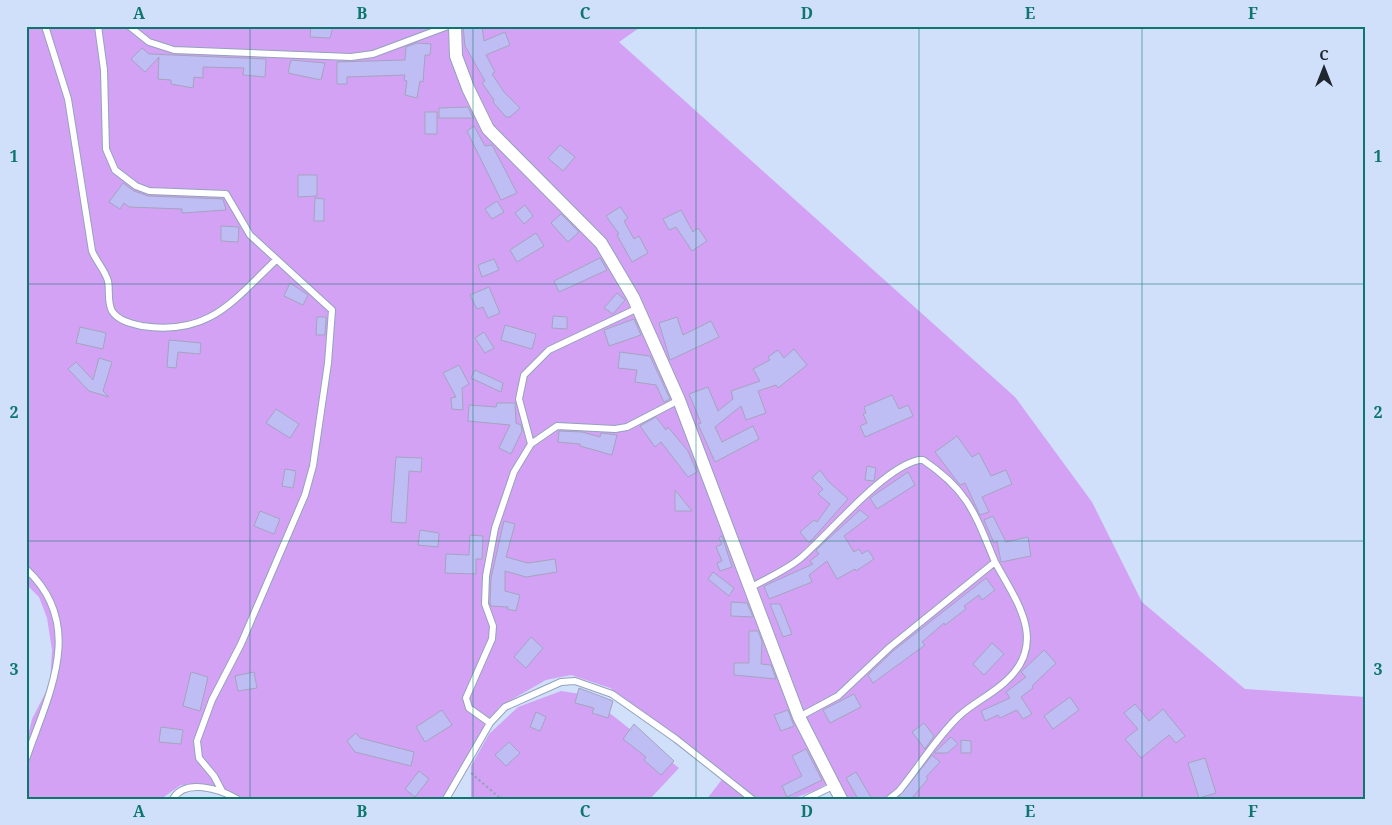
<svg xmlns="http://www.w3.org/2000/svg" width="1392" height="825" font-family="'Noto Serif',serif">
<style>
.green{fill:#d3a2f5}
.building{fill:#bfbef4;stroke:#a4a3c0}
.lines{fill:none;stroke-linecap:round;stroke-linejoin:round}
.service-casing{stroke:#93a2bc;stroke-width:8}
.minor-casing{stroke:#93a2bc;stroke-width:14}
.path{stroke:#96a2b8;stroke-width:2;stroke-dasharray:2.5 2.5;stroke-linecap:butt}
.service{stroke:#fff;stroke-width:6}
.minor{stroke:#fff;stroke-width:12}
.grid{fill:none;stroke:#0f766e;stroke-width:1;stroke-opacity:0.55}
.neatline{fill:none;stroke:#0f766e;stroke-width:2}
.grid-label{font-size:16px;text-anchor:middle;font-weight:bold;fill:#0f766e}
</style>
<rect width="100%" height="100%" fill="#d0e0fb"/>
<path class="green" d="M26,26H642L619,42L1015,397L1092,502L1142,602L1245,689L1366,697V799H842L834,780L816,790L792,799H707L723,778L610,688L571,675L546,680L499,707L476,742L447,799H234L215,788L181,785L161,799H26V745L32,719L50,684L52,650L47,618L39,597L26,584Z
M561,691L587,695L679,768L650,799H471V766L489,734L518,707Z"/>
<path class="building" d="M311,26H333L330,38L310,37Z
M463,26H482L484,41L505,32L510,45L486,55L495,72L492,74L504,92L520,108L510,117H506L493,102L494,100L482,83L485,81L465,46Z
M417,43L431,44L430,55H425L423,82L420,81L417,98L405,95L407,81L404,80L405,75L347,77V84H337V62L405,60L406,47Z
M142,48L149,54L266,59L265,77L243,75L244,68L203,67V78L194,77L193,88L171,84V80L158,79L159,57L145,72L131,59Z
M291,60L325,63L321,80L288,73Z
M468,107L473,118H439V108Z
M425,112H437V134H425Z
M474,126L485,146L492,145L517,193L501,200L467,131Z
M560,145L575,157L563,171L548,158Z
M298,175H317V196L298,197Z
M123,183L134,191L148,196L223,199L226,210L182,213V209L129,207L124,203L120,209L109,202Z
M315,198L324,199V221H314Z
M497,201L504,212L492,219L485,209Z
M525,205L533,216L524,224L515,213Z
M620,207L628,218L624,221L634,239L639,236L648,253L632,262L617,235L619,234L606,216Z
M681,210L693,232L698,228L707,241L692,251L676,227L669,230L663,219Z
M561,214L579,232L568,242L551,223Z
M221,226L239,227L238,242L221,241Z
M536,233L544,246L517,262L510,250Z
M600,258L607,270L559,292L554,281Z
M494,259L499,270L482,277L478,265Z
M290,283L308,295L303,305L284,296Z
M489,287L500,313L488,318L483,307L477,309L470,295Z
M617,293L625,300L613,314L604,308Z
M553,316L567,317V329L552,328Z
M317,317H326L325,335H316Z
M677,317L683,335L711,321L719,337L670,360L659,323Z
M634,319L641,335L609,346L604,330Z
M505,325L536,334L532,349L501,340Z
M80,327L106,333L103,349L76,343Z
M484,332L494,348L485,353L475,338Z
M169,340L201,343L200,354L178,352L176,368L167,367Z
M794,349L807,365L778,388L776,385L758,391L766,413L746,420L741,406L715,427L722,442L753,426L759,439L715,462L698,424L701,423L689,394L708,387L718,411L733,399L731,391L760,381L753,369L770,360L768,357L778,350L784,358Z
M620,352L650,356L670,399L664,402L656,385L635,382L637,370L618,368Z
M99,358L112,362L103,391L109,397L89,391L68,369L76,362L93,380Z
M459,365L469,384L462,388L463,410L452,409L451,398L456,397L443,373Z
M475,370L503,383L501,392L471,378Z
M892,395L899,409L908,405L913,416L865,437L860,426L867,423L863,414L866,413L864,407Z
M497,403H515L516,423L521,425L522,431L511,454L499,448L510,425L468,421L469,405L496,407Z
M276,409L299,424L290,438L266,423Z
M656,417L666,430L668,427L688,451L697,472L688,477L661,442L655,447L640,426Z
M559,431L582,432L600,437L601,433L617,435L612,455L580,446V444L558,442Z
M957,436L972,457L979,453L991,476L1006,470L1012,484L982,497L989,512L980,515L965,483L960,485L935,452Z
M396,457L422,458L421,472L409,471L406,523L391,522Z
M867,466L876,468L874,481L865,480Z
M285,469L296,471L293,488L282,486Z
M820,470L828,481L848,499L809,543L800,532L814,520L817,522L830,504L818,494L823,489L812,478Z
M908,472L915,485L877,509L870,498Z
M675,490L692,511H675Z
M860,510L869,517L844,536L854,552L859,549L862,554L868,550L874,559L856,571L855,569L837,579L827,561L809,575L812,582L769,599L764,586L813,564L810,561L819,554L816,550Z
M260,511L280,519L274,534L254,526Z
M993,516L1006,542L1028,537L1031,556L1001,562L997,541L994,543L984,520Z
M504,521L515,524L506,557L528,563L555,559L557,572L526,577L505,571V591L520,595L516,611L507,609L508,607L491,606L490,603L491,578Z
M420,530L439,533L438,547L418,545Z
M470,535L483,536L482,559H476V574L445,573L446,554L469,555Z
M722,536L732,567L720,571L717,563L722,561L716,547L722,544L719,538Z
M713,572L734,588L729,596L708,579Z
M986,578L995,590L982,600L979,595L964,606L966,609L945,625L944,623L922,642L925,645L873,683L868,675L893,651Z
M731,602L747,603L753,617L731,616Z
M770,604H780L792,634L783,637Z
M749,631H758L762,641L761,664L771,665L776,679L734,675V663H749Z
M531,637L543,648L526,668L514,657Z
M992,643L1004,654L984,675L973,664Z
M1044,650L1056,663L1032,686L1033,688L1021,697L1032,714L1023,719L1017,710L1000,718L998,715L985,721L981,711L1010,698L1006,692L1026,677L1021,672Z
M191,672L208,677L200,711L183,706Z
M254,672L257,688L238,691L235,676Z
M579,688L613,701L608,718L592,713L594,708L575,703Z
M854,694L861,707L830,723L823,710Z
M1070,697L1079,710L1053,729L1044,716Z
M1135,704L1149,721L1163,709L1185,736L1176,743L1169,735L1141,758L1125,739L1138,729L1124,713Z
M442,710L452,725L425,742L416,727Z
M788,710L794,726L781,731L774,715Z
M536,712L546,717L540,731L530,727Z
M924,723L934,736L925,749L912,732Z
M634,724L674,761L661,775L644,760L646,757L623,739Z
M161,727L183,730L181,744L159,742Z
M356,733L360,738L414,752L411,766L355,752L347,741Z
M951,737L958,744L947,753H934Z
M961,740L971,741V753H961Z
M509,742L520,753L506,766L495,755Z
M806,749L822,780L787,797L782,786L802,776L792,756Z
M932,755L940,762L926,777L928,779L911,799H897Z
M1205,758L1216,793L1199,798L1188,763Z
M419,771L429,779L415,797L405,789Z
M856,772L872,799H858L846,778Z"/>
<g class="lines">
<g class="service-casing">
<path id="service" d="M45,26L68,99L92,251C96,261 105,270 108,281C110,291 107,302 112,311C118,321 133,324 142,326C209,336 232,302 276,260
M98,26L104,70L106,149L115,170L136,186L149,191L226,194L250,235L332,310L328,363L313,466L305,495L241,644L212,700L197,741L199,758L214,776L222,791
M129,26L149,42L174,50L351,57L373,54L448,26
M531,444L519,399L524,375L549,350L638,308
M26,569C87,625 48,695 26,759
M750,588C767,578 787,570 802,557C831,532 884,467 919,460H923C969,491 975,514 995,562L890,647L838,696L799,717
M490,723L469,708L466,698L492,639L493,626L485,604L486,576L495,528L514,472L531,444L557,426L615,429L627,427L679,400
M173,799C185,778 220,789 237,799
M446,799L490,723L505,707L561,682L575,681L612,694L676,739L752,799
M806,799L835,785
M889,799L899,791C919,767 936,738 959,716C973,703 991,695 1005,682C1049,643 1017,602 995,562"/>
</g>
<g class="minor-casing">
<path id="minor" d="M455,26L456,56L468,88L488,129L601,243L633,297L679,400L799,717L841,799"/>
</g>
<path class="path" d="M471,773L501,799"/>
<use href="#service" class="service"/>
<use href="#minor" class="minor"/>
</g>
<path class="grid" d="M250,26V799M473,26V799M696,26V799M919,26V799M1142,26V799M26,284H1366M26,541H1366"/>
<rect width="1392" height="825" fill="none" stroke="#d0e0fb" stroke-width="55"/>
<g transform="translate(1324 68)" stroke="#d0e0fb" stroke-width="4" paint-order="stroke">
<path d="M0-4L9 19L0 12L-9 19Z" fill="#202630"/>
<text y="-8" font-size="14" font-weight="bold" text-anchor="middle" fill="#202630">С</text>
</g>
<rect x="28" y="28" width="1336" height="770" class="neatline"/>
<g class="grid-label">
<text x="139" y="19">A</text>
<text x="362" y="19">B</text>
<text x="585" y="19">C</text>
<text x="807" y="19">D</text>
<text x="1030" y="19">E</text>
<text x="1253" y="19">F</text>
<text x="14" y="162">1</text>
<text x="1378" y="162">1</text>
<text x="14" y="418">2</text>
<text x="1378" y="418">2</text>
<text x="14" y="675">3</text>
<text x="1378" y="675">3</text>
<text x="139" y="817">A</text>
<text x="362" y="817">B</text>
<text x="585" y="817">C</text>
<text x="807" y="817">D</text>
<text x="1030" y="817">E</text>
<text x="1253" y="817">F</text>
</g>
</svg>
